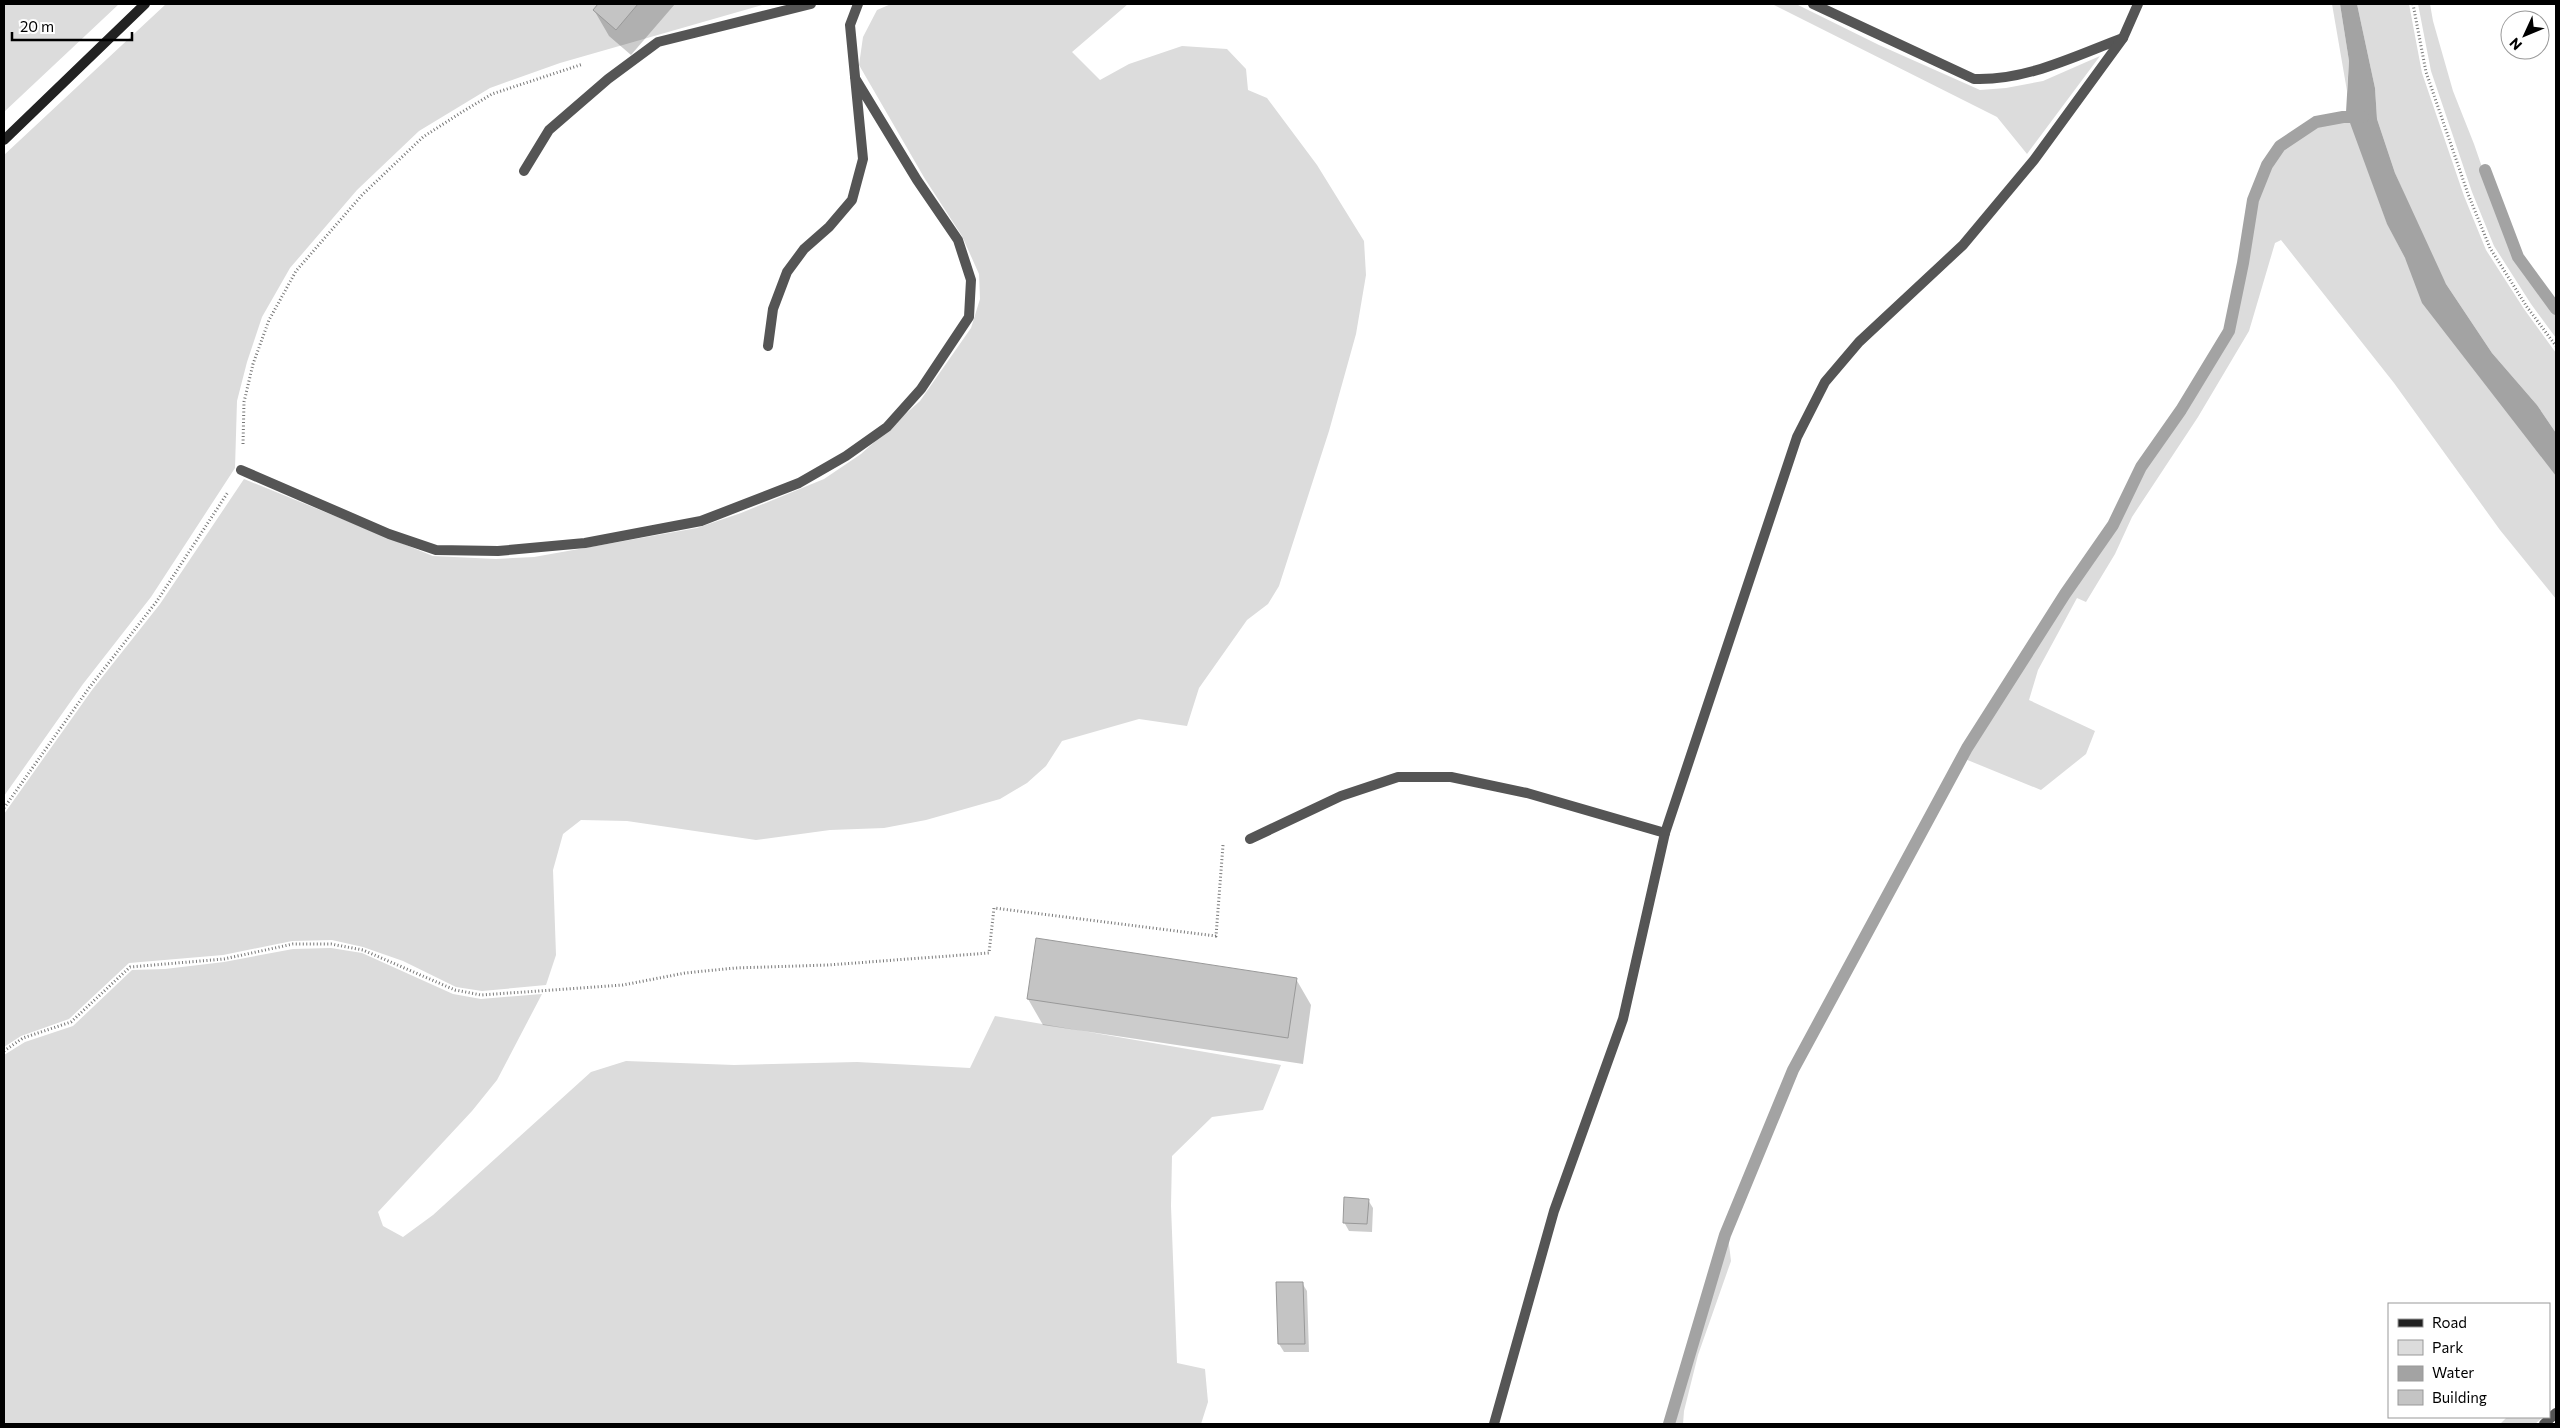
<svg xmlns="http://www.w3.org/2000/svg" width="2560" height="1428" font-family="Commissioner,sans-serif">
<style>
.green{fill:#dcdcdc}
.water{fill:#a3a3a3}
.shadow{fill:#0003}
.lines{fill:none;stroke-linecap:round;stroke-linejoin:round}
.stream{stroke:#a3a3a3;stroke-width:12}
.building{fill:#c4c4c4;stroke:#999}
.path{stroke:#777;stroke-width:3;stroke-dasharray:1 2.5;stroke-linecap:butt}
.service{stroke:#555;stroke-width:10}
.minor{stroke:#555;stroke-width:10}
.secondary{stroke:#222;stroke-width:10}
</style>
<rect width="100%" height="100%" fill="#fff"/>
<path class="green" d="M4,4H119L4,112Z
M166,4H766L560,63L490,88L419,131L357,190L290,268L262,317L247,362L237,401L235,468L151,597L83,684L4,796V155Z
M891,4H1128L1072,52L1100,80L1129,64L1182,46L1227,49L1246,69L1248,90L1267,98L1317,165L1364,241L1366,275L1356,334L1329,431L1279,586L1268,604L1247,620L1199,688L1187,726L1139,719L1062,741L1046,766L1027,783L1000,799L926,820L884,828L830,830L756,840L627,821L581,820L563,834L553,870L556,955L546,985L482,991L456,987L403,961L363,947L332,940L292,941L223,955L129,963L69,1019L21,1036L4,1047V814L92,690L160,604L244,479L433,556L496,559L534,557L697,528L741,513L824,479L861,454L920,401L971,328L980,299L979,274L962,236L925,179L859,65L863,37L877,10Z
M1772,4H1796L1879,45L1980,90L2006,88L2043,81L2100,56L2027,154L1997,117Z
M2332,4H2340L2349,61L2347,91Z
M2357,4H2409L2422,73L2464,196L2486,250L2524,309L2556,353V433L2537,405L2492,353L2446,284L2429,252L2395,173L2377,119L2375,88Z
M2418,4H2430L2433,21L2453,91L2474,144L2501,222L2516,258L2556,312V338L2531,304L2494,246L2472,192L2431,71Z
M2343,121L2351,123L2387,223L2405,258L2556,476V599L2500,530L2394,383L2281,240L2275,243L2249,331L2198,417L2132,517L2115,554L2086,602L2077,598L2038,670L2029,700L2095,731L2086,754L2041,790L1965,759L2068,595L2116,527L2144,468L2184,412L2232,333L2247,264L2256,201L2269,167L2282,148L2299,135L2317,125Z
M331,948L362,953L453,994L481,999L542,994L497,1080L472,1111L378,1212L383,1226L403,1237L433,1215L591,1072L626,1061L734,1065L857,1062L970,1068L995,1016L1281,1065L1263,1110L1212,1117L1172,1156L1171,1206L1177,1363L1205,1369L1208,1402L1201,1424H4V1055L25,1042L73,1026L132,970L165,969L224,962L293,949Z
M1728,1236L1731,1261L1698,1355L1684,1411L1683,1424H1672Z
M2507,1417H2543L2535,1424H2500Z"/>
<path class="water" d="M2340,4H2357L2375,88L2377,119L2395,173L2446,284L2492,353L2537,405L2556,433V476L2422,303L2405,258L2387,224L2346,112L2349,61Z"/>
<path class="shadow" d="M600,4H675L631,55L609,36L594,10Z
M1296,979L1311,1005L1303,1064L1043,1025L1028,999Z
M1368,1200L1373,1208L1372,1232L1349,1231L1344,1222Z
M1302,1283L1307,1291L1309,1352H1284L1279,1344Z"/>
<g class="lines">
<path class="stream" d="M2485,170L2518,257L2556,309
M1669,1424L1725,1235L1793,1070L1967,748L2065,594L2113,525L2141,467L2181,410L2229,331L2243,263L2253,200L2267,165L2280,146L2316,122L2343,117H2363"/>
</g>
<path class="building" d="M598,4H638L616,30L593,10Z
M1036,938L1297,978L1288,1038L1027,999Z
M1344,1197L1369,1199L1367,1224L1343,1223Z
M1276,1282H1303L1305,1344H1278Z"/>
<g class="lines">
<path class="path" d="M2413,4L2426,72L2468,194L2490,248L2527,307L2556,346
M243,444L244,402L253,364L269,320L296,271L362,195L423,137L462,112L492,94L583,64
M4,808L89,688L157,601L228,492
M4,1051L23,1038L71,1022L130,967L224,959L293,944H331L363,950L455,990L481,995L623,985L685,973L735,968L828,965L989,953L994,908L1216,936L1223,845"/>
<path class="service" d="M1813,4L1974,79C2026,81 2075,56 2123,38
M524,171L549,130L608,79L658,42L811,4
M768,346L773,309L787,272L804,249L829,227L852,200L863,159L850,25L858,4
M241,470L389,534L436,550L498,551L585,543L701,521L799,483L846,456L887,427L921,389L969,317L971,280L958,240L917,180L855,78
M1250,839L1341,796L1398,777H1451L1527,793L1665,833"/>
<path class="minor" d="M1494,1424L1554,1211L1623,1019L1665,833L1797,437L1825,382L1859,342L1963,245L2034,160L2123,38L2138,4
M2544,1424L2556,1413"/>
<path class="secondary" d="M4,140L145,4"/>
</g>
<rect width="2560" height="1428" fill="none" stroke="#000000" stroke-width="10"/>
<rect x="2388" y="1303" width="162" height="115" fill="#ffffff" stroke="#999999"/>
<rect x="2398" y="1319" width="25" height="8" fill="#222222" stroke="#999999"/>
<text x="2432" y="1328" font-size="15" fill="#000000">Road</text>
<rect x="2398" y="1340" width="25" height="15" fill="#dcdcdc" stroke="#999999"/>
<text x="2432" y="1353" font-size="15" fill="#000000">Park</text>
<rect x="2398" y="1366" width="25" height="15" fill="#a3a3a3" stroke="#999999"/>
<text x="2432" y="1378" font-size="15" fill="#000000">Water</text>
<rect x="2398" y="1390" width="25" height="15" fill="#c4c4c4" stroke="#999999"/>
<text x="2432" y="1403" font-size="15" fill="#000000">Building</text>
<g transform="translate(2525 35) rotate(226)"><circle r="24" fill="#ffffff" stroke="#999999"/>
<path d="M0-4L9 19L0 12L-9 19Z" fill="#000000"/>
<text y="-8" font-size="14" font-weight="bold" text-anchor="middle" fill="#000000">N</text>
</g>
<path d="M12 32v8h120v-8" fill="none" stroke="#000000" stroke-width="2.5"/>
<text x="20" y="32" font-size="15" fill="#000000" stroke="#ffffff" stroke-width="4" paint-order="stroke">20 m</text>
</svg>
